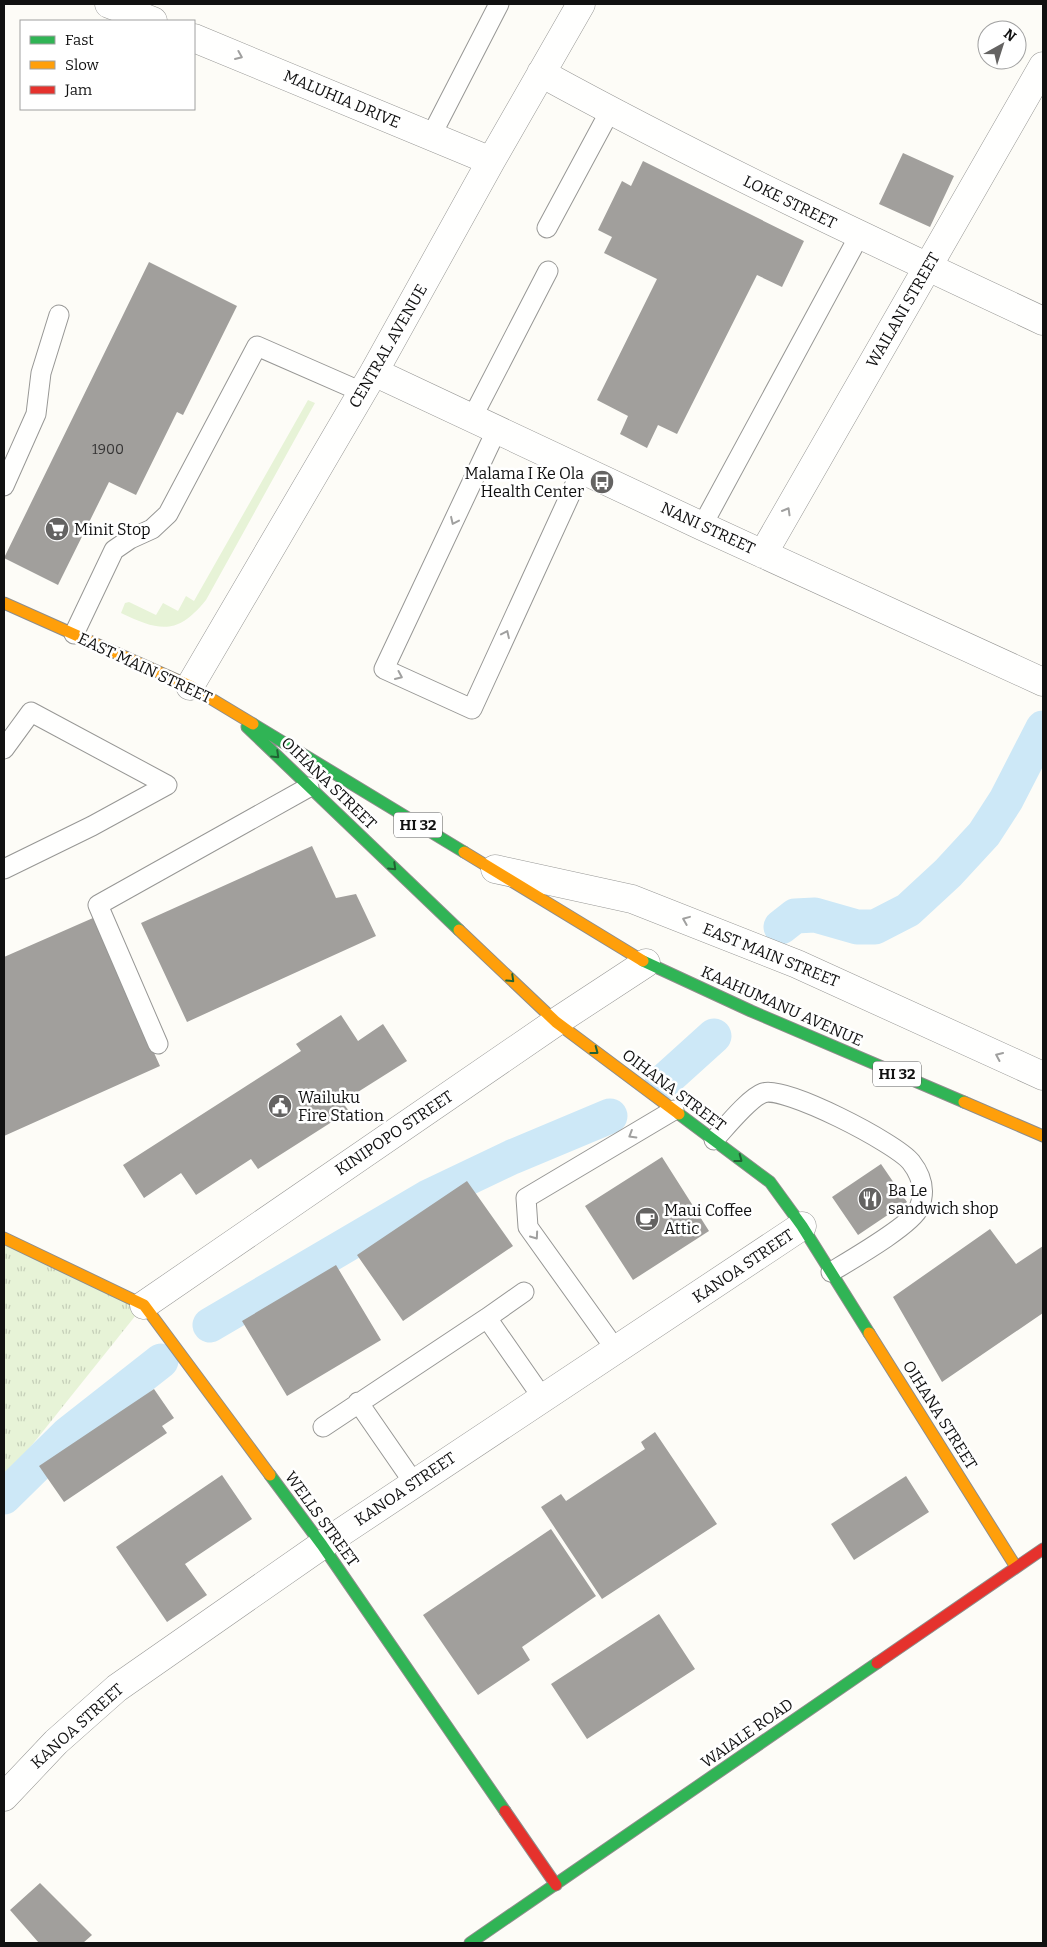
<svg xmlns="http://www.w3.org/2000/svg" width="1047" height="1947" font-family="Bitter,serif">
<style>
.grass{fill:#e7f3d7}
.park{fill:url(#park-tufts)}
.lines{fill:none;stroke-linecap:round;stroke-linejoin:round}
.canal{stroke:#cde8f7;stroke-width:35}
.building{fill:#a19f9c}
.lane-casing{stroke:#979795;stroke-width:21}
.street-casing{stroke:#979795;stroke-width:29}
.fast-casing{stroke:#8e8d8b;stroke-width:13}
.slow-casing{stroke:#8e8d8b;stroke-width:13}
.jam-casing{stroke:#8e8d8b;stroke-width:13}
.lane{stroke:#fffffe;stroke-width:19}
.street{stroke:#fffffe;stroke-width:28}
.fast{stroke:#30b455;stroke-width:11}
.slow{stroke:#ff9f0a;stroke-width:11}
.jam{stroke:#e5322d;stroke-width:11}
.oneway{stroke:#a0a09f}
.oneway2{stroke:#206233}
.labels{text-anchor:middle;dominant-baseline:central;stroke-width:5;stroke-linejoin:round;paint-order:stroke}
.number-label{font-size:14px;fill:#353434}
.shield{fill:#fff;stroke:#585858;stroke-width:1}
.shield-label{font-size:15px;font-weight:bold;fill:#111}
.street-label{font-size:16px;fill:#111;stroke:#fff}
.poi-label{font-size:16px;fill:#111;stroke:#fff;text-anchor:start}
</style>
<defs>
<pattern id="park-tufts" width="24" height="20" patternUnits="userSpaceOnUse" patternTransform="scale(1.25)"><rect width="24" height="20" fill="#e7f3d7"/><path d="M3 7l-1-3M5 7V3M7 7l1-3M15 17l-1-3M17 17v-4M19 17l1-3" fill="none" stroke="#c5cfb8"/></pattern>
</defs>
<rect width="100%" height="100%" fill="#fdfcf7"/>
<path class="grass" d="M308,400L315,403L206,600C177,636 159,631 121,613L125,603L129,602L156,615L163,603L178,611L186,596L194,601Z"/>
<path class="park" d="M4,1238L144,1305L4,1480Z"/>
<g class="lines">
<path class="canal" d="M781,927L795,916L815,915L857,927H875L908,910L948,873L984,834L1006,800L1043,728
M662,1083L714,1036
M210,1325L428,1197L512,1157L610,1116
M4,1497L68,1434L161,1361"/>
</g>
<path class="building" d="M903,153L954,176L930,227L879,204Z
M643,161L804,241L782,287L757,275L677,434L658,425L647,448L620,434L628,416L597,400L657,279L604,253L612,237L598,230L622,181L631,186Z
M149,262L237,306L183,415L177,412L136,495L109,482L58,585L4,558Z
M312,846L336,898L356,894L376,936L187,1022L141,923Z
M93,918L160,1066L4,1136V957Z
M341,1015L358,1041L383,1024L407,1061L342,1102L349,1111L258,1169L251,1159L196,1195L181,1173L144,1198L123,1165L301,1051L296,1044Z
M662,1157L709,1231L633,1280L585,1206Z
M881,1164L907,1202L858,1235L832,1197Z
M467,1181L513,1246L403,1321L357,1255Z
M990,1229L1016,1264L1043,1246V1313L942,1382L893,1297Z
M336,1265L381,1340L287,1396L242,1321Z
M154,1389L174,1418L162,1426L167,1433L64,1502L39,1466Z
M655,1432L717,1524L602,1599L541,1507L561,1494L566,1501L645,1449L641,1442Z
M222,1475L252,1519L185,1564L207,1595L167,1622L116,1547Z
M906,1476L929,1512L854,1560L831,1524Z
M551,1529L596,1596L522,1647L530,1660L478,1695L423,1615Z
M659,1614L695,1669L587,1739L551,1684Z
M40,1883L92,1935L83,1943H39L10,1910Z"/>
<g class="lines">
<g class="lane-casing">
<path id="lane" d="M431,136L499,4
M547,228L610,111
M472,418L548,271
M497,429L384,669L472,709L582,469
M4,486L36,414L41,373L59,315
M702,526L859,236
M74,634L114,550L130,539L152,529L168,514L257,346L362,392
M4,749L31,712L167,785L92,826L4,869
M158,1044L98,905L309,787
M714,1140C725,1128 749,1098 763,1093C784,1085 896,1143 911,1162C922,1176 926,1191 919,1208C912,1225 849,1261 831,1272
M524,1292L487,1318L542,1397
M616,1350L528,1227L526,1198L674,1110
M358,1402L414,1483
M323,1427L487,1318"/>
</g>
<g class="street-casing">
<path id="street" d="M109,4L153,21
M194,38L491,161
M541,73C705,163 874,242 1043,321
M374,372L702,526L1043,682
M763,554L1043,66
M190,686L374,372L491,161L581,4
M495,869L632,899L797,964L1043,1076
M144,1305L556,1022L646,963
M4,1797L56,1742L117,1688L322,1545L802,1226"/>
</g>
<g class="fast-casing">
<path id="fast" d="M253,724L464,852
M247,727L459,930
M643,961L751,1011L964,1102
M679,1114L770,1182L802,1226L869,1333
M270,1475L322,1545L505,1811
M470,1943L877,1663"/>
</g>
<g class="slow-casing">
<path id="slow" d="M4,603L190,686L253,724
M464,852L643,961
M459,930L556,1022L679,1114
M964,1102L1043,1136
M4,1238L144,1305L270,1475
M869,1333L1016,1567"/>
</g>
<g class="jam-casing">
<path id="jam" d="M877,1663L1043,1549
M505,1811L556,1885"/>
</g>
<use href="#lane" class="lane"/>
<use href="#street" class="street"/>
<use href="#fast" class="fast"/>
<use href="#slow" class="slow"/>
<use href="#jam" class="jam"/>
</g>
<defs><path id="oneway-chevron" d="M-2-3.5L2.5 0L-2 3.5" fill="none" stroke-width="1.6" stroke-linecap="round" stroke-linejoin="round" transform="scale(1.25)"/></defs>
<g class="oneway">
<use href="#oneway-chevron" transform="translate(239 56) rotate(23)"/>
<use href="#oneway-chevron" transform="translate(787 511) rotate(-60)"/>
<use href="#oneway-chevron" transform="translate(454 521) rotate(115)"/>
<use href="#oneway-chevron" transform="translate(506 634) rotate(-65)"/>
<use href="#oneway-chevron" transform="translate(399 676) rotate(24)"/>
<use href="#oneway-chevron" transform="translate(686 920) rotate(-158)"/>
<use href="#oneway-chevron" transform="translate(999 1056) rotate(-156)"/>
<use href="#oneway-chevron" transform="translate(632 1135) rotate(149)"/>
<use href="#oneway-chevron" transform="translate(535 1236) rotate(55)"/>
</g>
<g class="oneway2">
<use href="#oneway-chevron" transform="translate(276 755) rotate(44)"/>
<use href="#oneway-chevron" transform="translate(393 867) rotate(44)"/>
<use href="#oneway-chevron" transform="translate(511 979) rotate(44)"/>
<use href="#oneway-chevron" transform="translate(595 1051) rotate(37)"/>
<use href="#oneway-chevron" transform="translate(739 1159) rotate(37)"/>
</g>
<defs>
<g id="bus-disc" transform="scale(1.25)"><circle r="9.5" fill="#646362" stroke="#fff"/><path d="M-5-6H5V4H4V6H2V4H-2V6H-4V4H-5ZM-3.5-4V0h7V-4ZM-3.5 1.2v1.5H-2V1.2ZM2 1.2v1.5H3.5V1.2Z" fill="#fff"/></g>
<g id="supermarket-disc" transform="scale(1.25)"><circle r="9.5" fill="#646362" stroke="#fff"/><path d="M-6-5.5h2.5l.6 2H6L4.5 2H-2.5L-4.4-4H-6ZM-1.5 3.2a1.3 1.3 0 1 0 .1 0ZM3 3.2a1.3 1.3 0 1 0 .1 0Z" fill="#fff"/></g>
<g id="civic-disc" transform="scale(1.25)"><circle r="9.5" fill="#646362" stroke="#fff"/><path d="M-.6-6.5H3V-4.5H.6V-3L4-1V1h2V6H-6V1h2V-1L-.6-3ZM-1.2 2.5V6h2.4V2.5Z" fill="#fff"/></g>
<g id="restaurant-disc" transform="scale(1.25)"><circle r="9.5" fill="#646362" stroke="#fff"/><path d="M-5-6h1v4h1v-4h1v4h1v-4h1v5L-1.5 .5V6h-2V.5L-5-1ZM5-6V6H3V1.5H1.5Q1.5-4 5-6Z" fill="#fff"/></g>
<g id="cafe-disc" transform="scale(1.25)"><circle r="9.5" fill="#646362" stroke="#fff"/><path d="M-5.5-4.5H6V0H3Q3 3.5 0 3.5H-2.5Q-5.5 3.5-5.5 0ZM3-3.2v2h1.7v-2ZM-6 4.5H4V6H-6Z" fill="#fff"/></g>
</defs>
<g fill-rule="evenodd">
<use href="#bus-disc" x="602" y="482"/>
<use href="#supermarket-disc" x="57" y="529"/>
<use href="#civic-disc" x="280" y="1106"/>
<use href="#restaurant-disc" x="870" y="1199"/>
<use href="#cafe-disc" x="647" y="1219"/>
</g>
<g class="labels">
<g class="number-label">
<text x="108" y="449">1900</text>
</g>
<g class="shield">
<rect x="394" y="812.5" width="48" height="25" rx="4"/>
<rect x="873" y="1061.5" width="48" height="25" rx="4"/>
</g>
<g class="shield-label">
<text x="418" y="825">HI 32</text>
<text x="897" y="1074">HI 32</text>
</g>
<g class="street-label">
<text transform="translate(342 99) rotate(23)">MALUHIA DRIVE</text>
<text transform="translate(790 202) rotate(26)">LOKE STREET</text>
<text transform="translate(903 310) rotate(-60)">WAILANI STREET</text>
<text transform="translate(388 346) rotate(-60)">CENTRAL AVENUE</text>
<text transform="translate(708 528) rotate(25)">NANI STREET</text>
<text transform="translate(145 668) rotate(25)">EAST MAIN STREET</text>
<text transform="translate(329 783) rotate(44)">OIHANA STREET</text>
<text transform="translate(771 955) rotate(22)">EAST MAIN STREET</text>
<text transform="translate(782 1006) rotate(24)">KAAHUMANU AVENUE</text>
<text transform="translate(674 1090) rotate(37)">OIHANA STREET</text>
<text transform="translate(394 1133) rotate(-34)">KINIPOPO STREET</text>
<text transform="translate(743 1266) rotate(-34)">KANOA STREET</text>
<text transform="translate(940 1415) rotate(58)">OIHANA STREET</text>
<text transform="translate(405 1489) rotate(-34)">KANOA STREET</text>
<text transform="translate(322 1519) rotate(54)">WELLS STREET</text>
<text transform="translate(77 1726) rotate(-42)">KANOA STREET</text>
<text transform="translate(747 1733) rotate(-35)">WAIALE ROAD</text>
</g>
<g class="poi-label">
<text x="584" y="473" text-anchor="end">Malama I Ke Ola<tspan x="584" dy="18">Health Center</tspan></text>
<text x="74" y="529">Minit Stop</text>
<text x="298" y="1097">Wailuku<tspan x="298" dy="18">Fire Station</tspan></text>
<text x="888" y="1190">Ba Le<tspan x="888" dy="18">sandwich shop</tspan></text>
<text x="664" y="1210">Maui Coffee<tspan x="664" dy="18">Attic</tspan></text>
</g>
</g>
<rect width="1047" height="1947" fill="none" stroke="#111111" stroke-width="10"/>
<rect x="20" y="20" width="175" height="90" fill="#ffffff" stroke="#a0a0a0"/>
<rect x="30" y="36" width="25" height="8" fill="#30b455" stroke="#a0a0a0"/>
<text x="65" y="45" font-size="15" fill="#111111">Fast</text>
<rect x="30" y="61" width="25" height="8" fill="#ff9f0a" stroke="#a0a0a0"/>
<text x="65" y="70" font-size="15" fill="#111111">Slow</text>
<rect x="30" y="86" width="25" height="8" fill="#e5322d" stroke="#a0a0a0"/>
<text x="65" y="95" font-size="15" fill="#111111">Jam</text>
<g transform="translate(1002 45) rotate(39)"><circle r="24" fill="#ffffff" stroke="#a0a0a0"/>
<path d="M0-4L9 19L0 12L-9 19Z" fill="#646362"/>
<text y="-8" font-size="14" font-weight="bold" text-anchor="middle" fill="#111111">N</text>
</g>
</svg>
